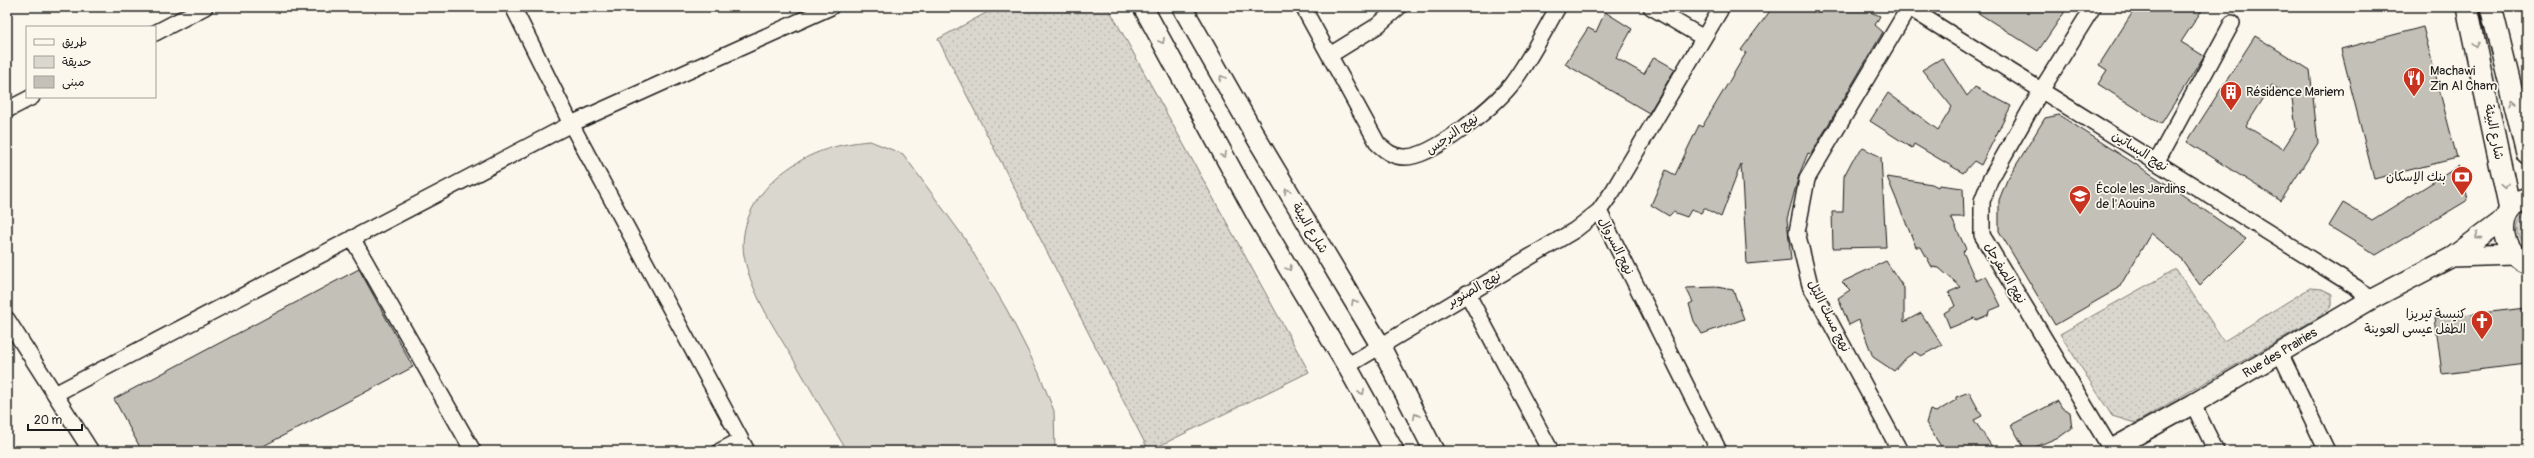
<svg xmlns="http://www.w3.org/2000/svg" width="2534" height="458" font-family="Pangolin,'Playpen Sans Arabic',sans-serif">
<style>
.green{fill:url(#green-dots);stroke:#7b7a75}
.pitch{fill:#dad7ce;stroke:#7b7a75}
.building{fill:#c3c0b8;stroke:#1c1c1c;fill-rule:evenodd}
.lines{fill:none;stroke-linecap:round;stroke-linejoin:round}
.minor-casing{stroke:#1c1c1c;stroke-width:18}
.tertiary-casing{stroke:#1c1c1c;stroke-width:22}
.secondary-casing{stroke:#1c1c1c;stroke-width:24}
.minor{stroke:#fbf7ec;stroke-width:15}
.tertiary{stroke:#fbf7ec;stroke-width:19}
.secondary{stroke:#fbf7ec;stroke-width:21}
.oneway{stroke:#97948e}
.labels{text-anchor:middle;dominant-baseline:central;stroke-width:3.5;stroke-linejoin:round;paint-order:stroke}
.poi-label{font-size:13px;fill:#1c1c1c;stroke:#fbf7ec;text-anchor:start}
.street-label{font-size:13px;fill:#1c1c1c;stroke:#fbf7ec}
</style>
<defs>
<pattern id="green-dots" width="8" height="8" patternUnits="userSpaceOnUse"><rect width="8" height="8" fill="#dad7ce"/><path d="M2 2h.1M6 6h.1" fill="none" stroke="#bab8b0" stroke-width="1.8" stroke-linecap="round"/></pattern>
</defs>
<rect width="100%" height="100%" fill="#fbf7ec"/>
<filter id="ink" filterUnits="userSpaceOnUse"><feTurbulence type="fractalNoise" baseFrequency=".025" numOctaves="2"/><feDisplacementMap in="SourceGraphic" scale="8" xChannelSelector="R" yChannelSelector="G"/><feConvolveMatrix kernelMatrix="1 2 1 2 8 2 1 2 1" color-interpolation-filters="sRGB"/></filter>
<g filter="url(#ink)">
<path class="green" d="M997,7H1108L1309,372L1149,451L938,39Z
M2527,213V245C2515,237 2514,220 2527,213Z
M2176,269L2224,341L2310,288L2322,289L2332,294V306L2319,317L2135,423L2112,416L2060,334Z"/>
<path class="pitch" d="M870,141L903,154L965,239L1007,310L1039,373L1054,411L1055,451H847C828,420 810,388 792,357C773,326 751,292 744,256C739,226 755,197 776,178C804,154 833,144 870,141Z"/>
<path class="building" d="M1773,7H1851L1857,10L1861,8L1880,16L1875,25L1883,32L1811,154L1808,153L1799,175L1787,219L1791,260L1747,264L1741,164L1721,217L1704,208L1701,213L1691,210L1687,217L1673,212L1669,216L1651,205L1666,170L1675,175L1699,125L1702,127L1746,53L1741,50Z
M1969,7H2068L2038,51Z
M2136,7H2204L2181,42L2204,56L2161,124L2098,84L2107,70L2099,65Z
M1605,12L1632,29L1616,58L1644,74L1654,57L1675,69L1649,113L1565,64L1588,28L1596,32Z
M2423,27L2457,158L2374,179L2341,49Z
M2255,36L2310,70L2318,143L2281,201L2187,142ZM2272,85L2292,98L2296,129L2283,149L2246,126Z
M1942,58L1967,96L1975,87L2011,106L1981,165L1974,161L1963,173L1914,144L1912,148L1870,121L1888,93L1938,130L1952,107L1922,70Z
M2059,115L2171,187L2246,239L2200,285L2180,257L2151,233L2119,288L2055,325L1999,231V200L2007,180L2045,118Z
M1863,148L1881,157L1886,247L1833,248L1832,212H1843L1844,176L1853,159Z
M2459,166L2468,200L2376,255L2329,226L2343,203L2372,220Z
M1887,177L1932,184L1938,187L1939,185L1963,188L1964,217H1951L1966,249L1963,252L1976,281L1986,276L2001,306L1989,311L1988,315L1976,320L1974,318L1950,328L1944,313L1955,306L1949,292L1961,287L1939,268L1932,267L1921,247H1916Z
M1886,261L1904,288V322L1921,313L1942,345L1921,356L1915,352L1906,358L1894,371L1873,357L1859,320L1849,325L1838,298L1850,290L1842,282Z
M359,269L413,367L254,451H142L114,399Z
M1717,287L1733,290L1744,319L1702,334L1694,321L1689,304L1693,302L1686,288Z
M2527,308V364L2442,374L2435,318Z
M1969,392L1982,416L1974,420L1995,451H1944L1926,423L1930,410L1936,412L1956,400V397Z
M2058,401L2062,408L2070,412L2072,428L2061,436L2026,451L2011,425Z"/>
<g class="lines">
<g class="minor-casing">
<path id="minor" d="M513,7L571,124L747,451
M1303,7L1378,144C1386,151 1393,157 1404,157C1433,158 1493,107 1511,85C1529,61 1543,33 1558,7
M1651,7L1702,37
M1908,7L2357,288L2370,300
M2093,7L2042,89L1990,180L1982,201V235L2112,451
M155,33L205,7
M1330,55L1377,26L1399,7
M7,110L32,97
M2157,161L2232,23
M352,238L473,451
M1467,293L1551,451
M7,319L91,451
M2280,353L2327,451
M1347,366L1575,230L1599,211
M55,394L571,124L831,7
M2193,404L2216,451
M720,451L741,440
M1719,451L1599,211L1613,191L1722,7
M1900,451L1810,285L1797,232L1807,179L1909,7"/>
</g>
<g class="tertiary-casing">
<path id="tertiary" d="M1143,7L1257,216L1347,366L1394,451
M1182,7L1260,144L1380,345L1434,451
M2452,257L2514,255
M2108,451L2193,404L2370,300L2452,257L2506,217"/>
</g>
<g class="secondary-casing">
<path id="secondary" d="M2467,7L2510,210
M2491,7L2527,153
M2527,198C2495,207 2499,252 2527,263"/>
</g>
<use href="#minor" class="minor"/>
<use href="#tertiary" class="tertiary"/>
<use href="#secondary" class="secondary"/>
</g>
<defs><path id="oneway-chevron" d="M-2-3.5L2.5 0L-2 3.5" fill="none" stroke-width="1.6" stroke-linecap="round" stroke-linejoin="round"/></defs>
<g class="oneway">
<use href="#oneway-chevron" transform="translate(1162 41) rotate(61)"/>
<use href="#oneway-chevron" transform="translate(2476 45) rotate(78)"/>
<use href="#oneway-chevron" transform="translate(1222 78) rotate(-120)"/>
<use href="#oneway-chevron" transform="translate(2513 102) rotate(-103)"/>
<use href="#oneway-chevron" transform="translate(1224 155) rotate(61)"/>
<use href="#oneway-chevron" transform="translate(2505 186) rotate(79)"/>
<use href="#oneway-chevron" transform="translate(1287 191) rotate(-121)"/>
<use href="#oneway-chevron" transform="translate(2478 236) rotate(143)"/>
<use href="#oneway-chevron" transform="translate(1289 268) rotate(59)"/>
<use href="#oneway-chevron" transform="translate(1354 302) rotate(-121)"/>
<use href="#oneway-chevron" transform="translate(1362 392) rotate(61)"/>
<use href="#oneway-chevron" transform="translate(1416 416) rotate(-117)"/>
</g>
</g>
<defs>
<g id="restaurant-pin" transform="scale(1.15)"><path d="M0 17L-7.5 6A9.5 9.5 0 1 1 7.5 6Z" fill="#c8321e" stroke="#fbf7ec"/><path d="M-5-6h1v4h1v-4h1v4h1v-4h1v5L-1.5 .5V6h-2V.5L-5-1ZM5-6V6H3V1.5H1.5Q1.5-4 5-6Z" fill="#fff"/></g>
<g id="building-pin" transform="scale(1.15)"><path d="M0 17L-7.5 6A9.5 9.5 0 1 1 7.5 6Z" fill="#c8321e" stroke="#fbf7ec"/><path d="M-4-6H4V6H1V3H-1V6H-4ZM-2.5-4.3h1.7v1.8h-1.7ZM.8-4.3h1.7v1.8H.8ZM-2.5-1h1.7V.8h-1.7ZM.8-1h1.7V.8H.8Z" fill="#fff"/></g>
<g id="bank-pin" transform="scale(1.15)"><path d="M0 17L-7.5 6A9.5 9.5 0 1 1 7.5 6Z" fill="#c8321e" stroke="#fbf7ec"/><path d="M-6-4H6V4H-6ZM0-2.3a2.3 2.3 0 1 0 0 4.6a2.3 2.3 0 1 0 0-4.6Z" fill="#fff"/></g>
<g id="school-pin" transform="scale(1.15)"><path d="M0 17L-7.5 6A9.5 9.5 0 1 1 7.5 6Z" fill="#c8321e" stroke="#fbf7ec"/><path d="M0-5L7-2L0 1L-7-2ZM-4 1L0 2.5L4 1V4Q0 6-4 4Z" fill="#fff"/></g>
<g id="church-pin" transform="scale(1.15)"><path d="M0 17L-7.5 6A9.5 9.5 0 1 1 7.5 6Z" fill="#c8321e" stroke="#fbf7ec"/><path d="M-1.2-6h2.4v3.5h3.3v2.4h-3.3V6h-2.4V-.1h-3.3v-2.4h3.3Z" fill="#fff"/></g>
</defs>
<g fill-rule="evenodd">
<use href="#restaurant-pin" x="2414" y="78"/>
<use href="#building-pin" x="2231" y="92"/>
<use href="#bank-pin" x="2462" y="177"/>
<use href="#school-pin" x="2080" y="196"/>
<use href="#church-pin" x="2482" y="321"/>
</g>
<g class="labels">
<g class="poi-label">
<text x="2430" y="71">Machawi<tspan x="2430" dy="15">Zin Al Cham</tspan></text>
<text x="2246" y="92">Résidence Mariem</text>
<text x="2446" y="177" text-anchor="end">بنك الإسكان</text>
<text x="2096" y="189">École les Jardins<tspan x="2096" dy="15">de l'Aouina</tspan></text>
<text x="2466" y="314" text-anchor="end">كنيسة تيريزا<tspan x="2466" dy="15">الطفل عيسى العوينة</tspan></text>
</g>
<g class="street-label">
<text transform="translate(2494 132) rotate(79)">شارع البيئة</text>
<text transform="translate(1452 134) rotate(-35)">نهج النرجس</text>
<text transform="translate(2140 151) rotate(32)">نهج البساتين</text>
<text transform="translate(1310 228) rotate(59)">شارع البيئة</text>
<text transform="translate(1616 246) rotate(63)">نهج السروال</text>
<text transform="translate(2005 273) rotate(59)">نهج الصفرجل</text>
<text transform="translate(1474 289) rotate(-30)">نهج الصنوبر</text>
<text transform="translate(1829 316) rotate(63)">نهج مسك الليل</text>
<text transform="translate(2280 353) rotate(-31)">Rue des Prairies</text>
</g>
</g>
<rect width="2534" height="458" fill="none" stroke="#fbf7ec" stroke-width="24"/>
<rect x="12" y="12" width="2510" height="434" fill="none" stroke="#1c1c1c" stroke-width="1.5" filter="url(#ink)"/>
<rect x="26" y="26" width="130" height="72" fill="#fbf7ec" stroke="#a29f99"/>
<rect x="34" y="39" width="20" height="6" fill="#fbf7ec" stroke="#a29f99"/>
<text x="62" y="46" font-size="12" fill="#1c1c1c">طريق</text>
<rect x="34" y="56" width="20" height="12" fill="#dad7ce" stroke="#a29f99"/>
<text x="62" y="66" font-size="12" fill="#1c1c1c">حديقة</text>
<rect x="34" y="76" width="20" height="12" fill="#c3c0b8" stroke="#a29f99"/>
<text x="62" y="86" font-size="12" fill="#1c1c1c">مبنى</text>
<path d="M28 424v6h54v-6" fill="none" stroke="#1c1c1c" stroke-width="2"/>
<text x="34" y="424" font-size="12" fill="#1c1c1c" stroke="#fbf7ec" stroke-width="3" paint-order="stroke">20 m</text>
</svg>
